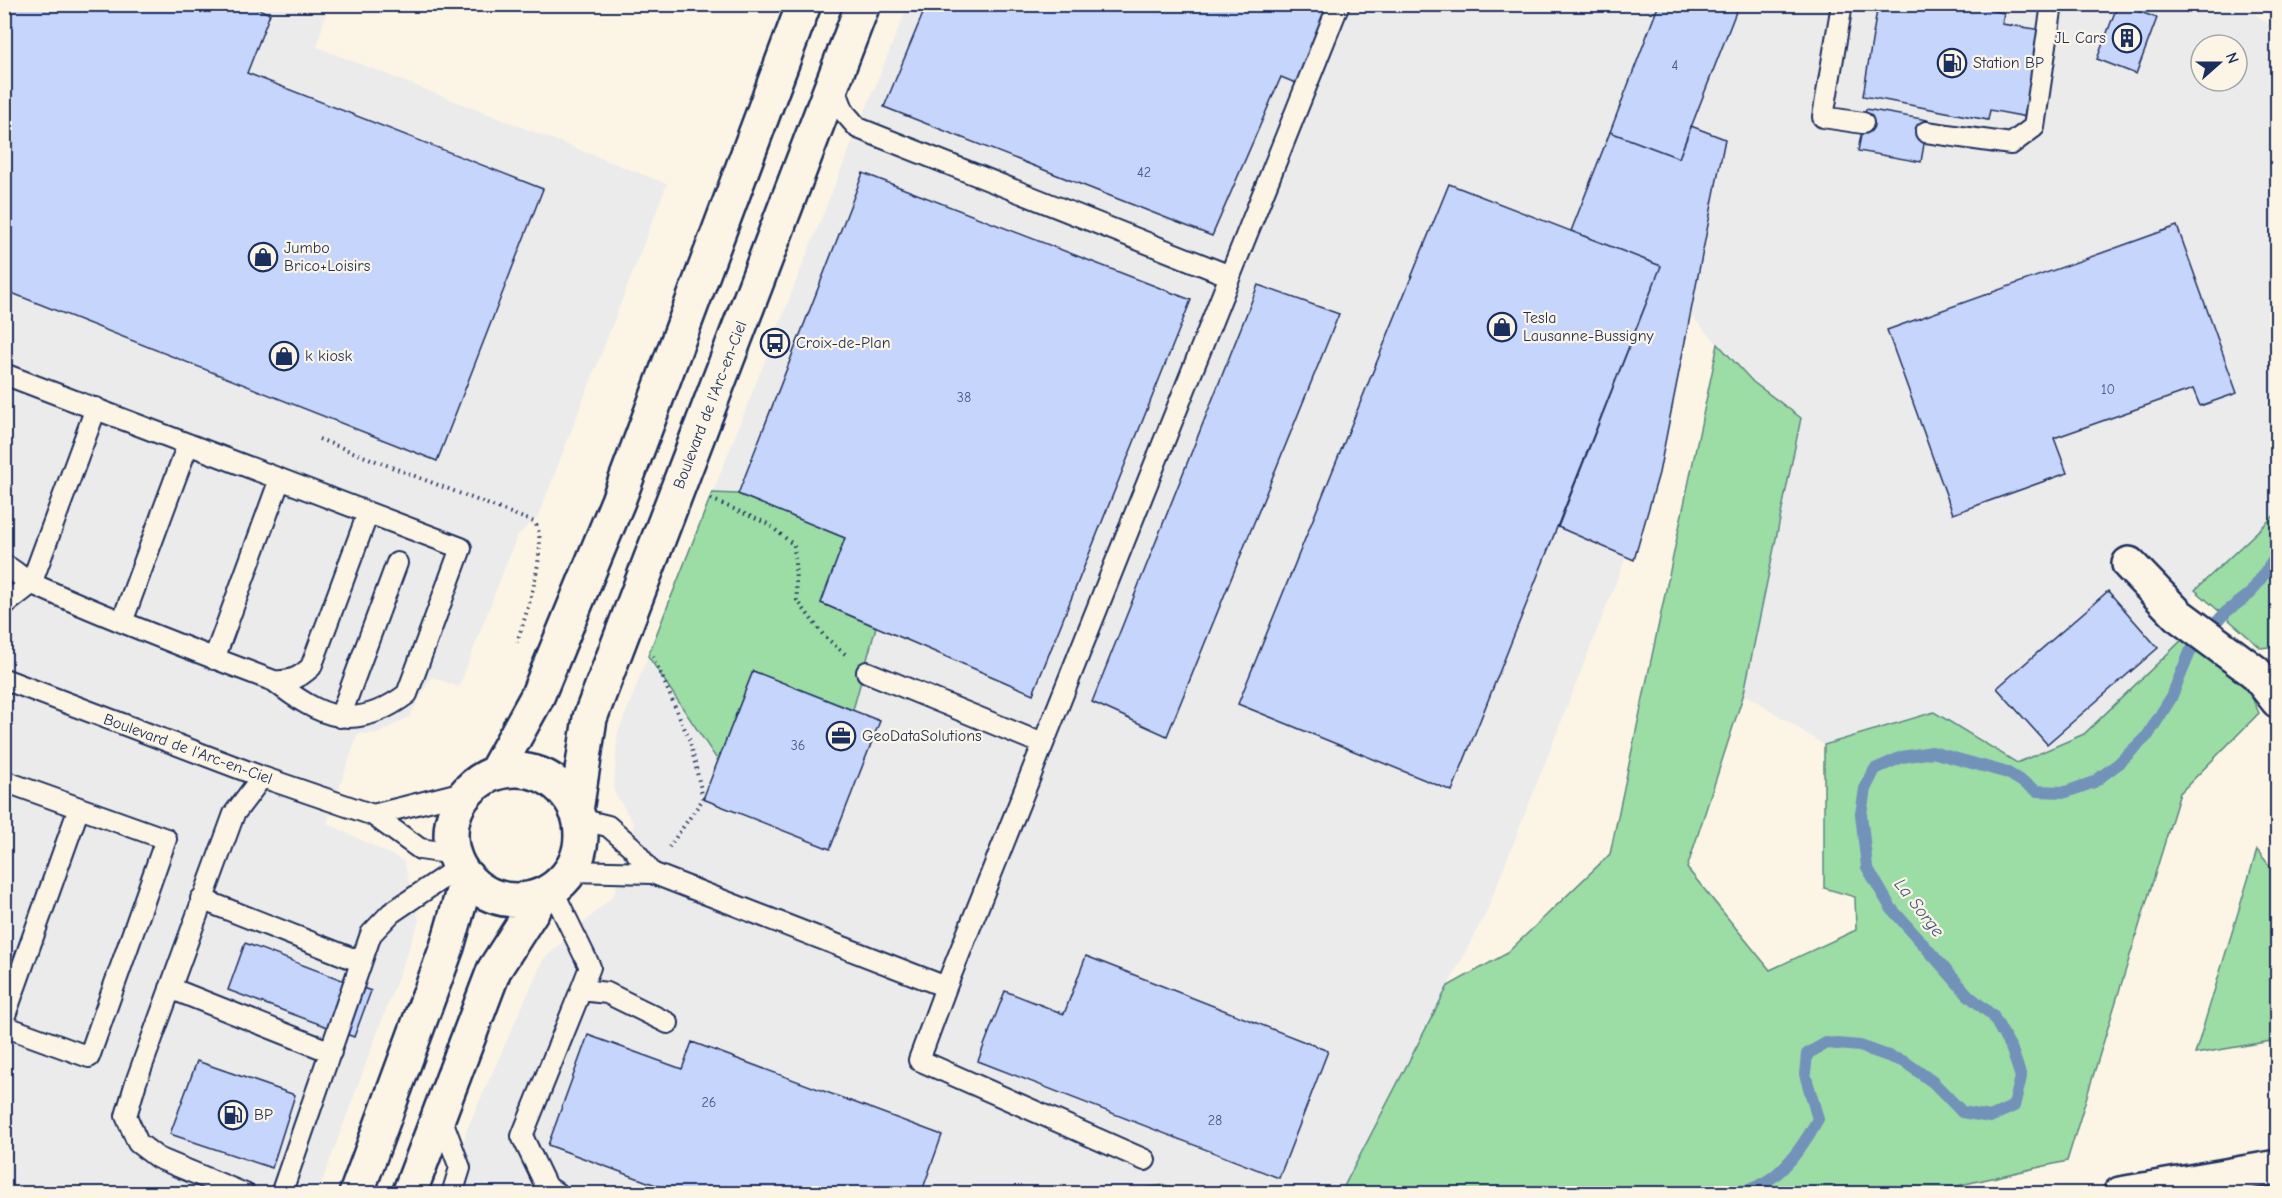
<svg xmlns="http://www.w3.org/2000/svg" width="2282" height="1198" font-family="'Comic Neue',sans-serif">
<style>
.built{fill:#ecebec;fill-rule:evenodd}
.green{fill:#9cdca5;stroke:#5c8682;stroke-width:1.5}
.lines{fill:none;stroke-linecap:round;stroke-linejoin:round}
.stream{stroke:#7392ba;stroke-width:12}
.building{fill:#c6d5fb;stroke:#1b2f5e;stroke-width:1.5}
.service-casing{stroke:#1b2f5e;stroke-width:24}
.minor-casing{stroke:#1b2f5e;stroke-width:38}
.tertiary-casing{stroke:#1b2f5e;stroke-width:38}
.secondary-casing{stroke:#1b2f5e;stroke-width:38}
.path{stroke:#1b2f5e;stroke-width:4;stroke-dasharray:1.5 4.5;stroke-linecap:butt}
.service{stroke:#fcf5e5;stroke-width:20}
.minor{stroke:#fcf5e5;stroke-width:33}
.tertiary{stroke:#fcf5e5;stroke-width:33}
.secondary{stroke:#fcf5e5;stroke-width:33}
.labels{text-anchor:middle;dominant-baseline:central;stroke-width:4.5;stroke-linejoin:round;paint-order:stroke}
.number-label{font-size:14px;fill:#465885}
.poi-label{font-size:16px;fill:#1b2f5e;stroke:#fcf5e5;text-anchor:start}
.street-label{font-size:16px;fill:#1b2f5e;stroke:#fcf5e5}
.water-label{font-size:18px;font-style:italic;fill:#405884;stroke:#fcf5e5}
</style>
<rect width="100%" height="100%" fill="#fcf5e5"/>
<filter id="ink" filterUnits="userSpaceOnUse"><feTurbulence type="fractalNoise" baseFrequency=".0167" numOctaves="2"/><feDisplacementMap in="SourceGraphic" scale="12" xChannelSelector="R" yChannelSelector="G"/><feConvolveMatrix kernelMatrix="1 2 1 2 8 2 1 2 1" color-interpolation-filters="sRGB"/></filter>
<g filter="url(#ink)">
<path class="built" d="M2241,4L2277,30V513L2195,590L2184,638L2084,734L2017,763L1934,712L1824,745L1744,693L1801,419L1753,382L1683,307L1659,473L1486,913L1340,1193H1197L1164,1185L1115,1194H453L466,1131L543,960L614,895L634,824L614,792L617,735L812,241L908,5ZM2201,45H2237V81H2201Z
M5,5H328L317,47L667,184L538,517L517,536L459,687L432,677L409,717L380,733L358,734L327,823L404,861L419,921L318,1193L5,1194Z"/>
<path class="green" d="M1718,344L1753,382L1801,418L1744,693L1687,868L1770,970L1856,930L1855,897L1824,888V745L1934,712L2017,763L2084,734L2184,638L2236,662L2259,713L2180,793L2067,1161L1921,1194H1340L1448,986L1506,954L1610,854Z
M712,493L738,494L845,538L821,603L876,627L853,710L753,671L718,761L648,656Z
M2277,513V646L2261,648L2195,590Z
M2257,850L2277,875V1040L2195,1054Z
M1164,1185L1197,1193H1115Z"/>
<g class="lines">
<path class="stream" d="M1687,1194C1701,1191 1714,1193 1729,1193C1772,1192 1799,1154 1818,1119L1805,1074L1807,1054L1826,1043L1860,1046L1905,1062L1933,1082L1962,1112L1990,1117L2014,1106L2021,1077L2012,1050L1993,1016L1968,995L1891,908L1867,867L1861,814L1865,789L1875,769L1902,757L1932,752L2008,773L2037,791L2066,792L2094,782L2118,764L2148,735L2171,698L2190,652L2226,612L2250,594L2278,554"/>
</g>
<path class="building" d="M4,4H247L270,14L247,73L543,189L437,461L4,290Z
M927,4H1336L1303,86L1281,77L1212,236L884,107Z
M1659,4H1739L1679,158L1610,132Z
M1878,4H1965L2004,13L2002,24L2042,30L2027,117L1990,110L1988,120L1863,96Z
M2118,4L2157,18L2136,74L2097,59Z
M1866,109L1928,120L1921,162L1858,151Z
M1691,126L1725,139L1659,473L1634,560L1558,527L1661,266L1571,231L1610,132L1679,158Z
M863,173L1191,300L1033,694L821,603L845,538L738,494Z
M1449,184L1661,266L1452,791L1238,704Z
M2177,226L2237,393L2200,406L2193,389L2054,438L2067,473L1953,514L1887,330Z
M1258,285L1339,314L1167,736L1092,702Z
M2108,591L2158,648L2047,744L1997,688Z
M753,671L880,721L830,849L703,799Z
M245,943L371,991L354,1037L228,990Z
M1086,956L1328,1051L1279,1178L978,1061L1005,991L1064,1014Z
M588,1035L682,1069L692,1042L942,1135L921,1194H680L548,1145Z
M197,1061L295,1095L272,1168L170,1134Z"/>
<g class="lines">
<g class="service-casing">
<path id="service" d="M1842,4L1823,117L1863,123
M1926,132L2011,144L2034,127L2052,4
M1230,276L1339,4
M4,374L461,548L407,694C355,733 321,718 274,681
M4,565C16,570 23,581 35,585C113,620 194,651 274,681C291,682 299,678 311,667L368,513
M4,605L31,584L96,408
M122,622L188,444
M214,659L280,479
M867,672L1043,744
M4,679L262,777L373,815L420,849L454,854
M340,717L397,563
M4,781L166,839L89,1057L4,1026
M373,815L468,791
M579,819L608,826L632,847L652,873
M570,871L652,873L946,987L1230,276L858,128L844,112L833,83
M552,889L590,967L581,990
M201,899L361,962
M946,987L919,1060L1145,1160
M170,988L331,1052
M4,1018L79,808
M439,1112L460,1168L452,1194
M245,1194L158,1158L138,1143L126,1116L136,1082L234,814L262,777
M281,1194L371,934L391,913L459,867
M558,1194L546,1186L522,1136L581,990L607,993L668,1023"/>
</g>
<g class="minor-casing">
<path id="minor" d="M2129,564L2178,615L2255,672L2278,701"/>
</g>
<g class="tertiary-casing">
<path id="tertiary" d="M2120,1194L2278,1167"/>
</g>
<g class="secondary-casing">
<path id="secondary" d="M451 835a65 65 0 1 1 130 0a65 65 0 1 1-130 0Z
M495,773L537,697L618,501L804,4
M576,811L590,718L863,4
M356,1194L447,947L467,877
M409,1194L494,970L542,895"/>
</g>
<path class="path" d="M2270,4L2278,11
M319,439L534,522C551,541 525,618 517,642
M711,499L768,524L794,545L797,600L824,636L845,654
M653,656L690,741L703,799L669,847"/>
<use href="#service" class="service"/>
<use href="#minor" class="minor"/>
<use href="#tertiary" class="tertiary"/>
<use href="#secondary" class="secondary"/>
</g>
</g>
<defs>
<g id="building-ring" transform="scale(1.5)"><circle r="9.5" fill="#fcf5e5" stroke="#1b2f5e" stroke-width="1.5"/><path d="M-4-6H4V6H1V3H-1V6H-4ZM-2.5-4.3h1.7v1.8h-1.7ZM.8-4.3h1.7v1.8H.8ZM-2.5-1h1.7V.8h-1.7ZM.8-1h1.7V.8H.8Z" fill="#1b2f5e"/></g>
<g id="fuel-ring" transform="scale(1.5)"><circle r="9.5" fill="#fcf5e5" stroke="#1b2f5e" stroke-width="1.5"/><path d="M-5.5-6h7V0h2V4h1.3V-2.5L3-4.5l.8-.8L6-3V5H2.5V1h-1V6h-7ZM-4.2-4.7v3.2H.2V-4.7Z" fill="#1b2f5e"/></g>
<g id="shop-ring" transform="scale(1.5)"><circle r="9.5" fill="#fcf5e5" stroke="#1b2f5e" stroke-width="1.5"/><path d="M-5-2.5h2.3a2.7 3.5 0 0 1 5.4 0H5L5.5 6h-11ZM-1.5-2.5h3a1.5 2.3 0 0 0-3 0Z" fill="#1b2f5e"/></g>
<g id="bus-ring" transform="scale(1.5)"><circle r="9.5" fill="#fcf5e5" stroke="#1b2f5e" stroke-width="1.5"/><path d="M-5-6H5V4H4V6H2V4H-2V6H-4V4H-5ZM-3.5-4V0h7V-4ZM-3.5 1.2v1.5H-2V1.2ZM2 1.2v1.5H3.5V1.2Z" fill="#1b2f5e"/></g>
<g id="office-ring" transform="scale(1.5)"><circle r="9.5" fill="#fcf5e5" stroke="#1b2f5e" stroke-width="1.5"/><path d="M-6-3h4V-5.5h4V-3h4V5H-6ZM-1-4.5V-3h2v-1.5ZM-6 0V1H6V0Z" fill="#1b2f5e"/></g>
</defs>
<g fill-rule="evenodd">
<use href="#building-ring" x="2127" y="38"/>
<use href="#fuel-ring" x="1952" y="63"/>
<use href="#shop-ring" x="263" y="257"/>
<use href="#shop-ring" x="1502" y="327"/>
<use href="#bus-ring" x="775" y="343"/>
<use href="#shop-ring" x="284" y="356"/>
<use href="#office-ring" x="841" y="736"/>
<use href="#fuel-ring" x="233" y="1115"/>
</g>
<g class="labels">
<g class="number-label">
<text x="1675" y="65">4</text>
<text x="1144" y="172">42</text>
<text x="2108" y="389">10</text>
<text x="964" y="397">38</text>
<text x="798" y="745">36</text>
<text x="709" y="1102">26</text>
<text x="1215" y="1120">28</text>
</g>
<g class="poi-label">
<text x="2106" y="38" text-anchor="end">JL Cars</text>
<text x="1973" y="63">Station BP</text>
<text x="284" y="248">Jumbo<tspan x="284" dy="18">Brico+Loisirs</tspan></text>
<text x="1523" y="318">Tesla<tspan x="1523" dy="18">Lausanne-Bussigny</tspan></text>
<text x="796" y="343">Croix-de-Plan</text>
<text x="305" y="356">k kiosk</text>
<text x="862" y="736">GeoDataSolutions</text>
<text x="254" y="1115">BP</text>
</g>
<g class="street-label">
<text transform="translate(710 405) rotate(-69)">Boulevard de l'Arc-en-Ciel</text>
<text transform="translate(188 749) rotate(20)">Boulevard de l'Arc-en-Ciel</text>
</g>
<g class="water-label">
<text transform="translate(1919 908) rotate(52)">La Sorge</text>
</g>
</g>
<rect width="2282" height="1198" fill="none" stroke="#fcf5e5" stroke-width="24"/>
<rect x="12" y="12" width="2258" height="1174" fill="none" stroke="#1b2f5e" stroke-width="2" filter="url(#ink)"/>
<g transform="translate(2219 63) rotate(69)"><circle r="28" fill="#fcf5e5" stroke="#a2a6af" stroke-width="1.5"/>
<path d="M0-4.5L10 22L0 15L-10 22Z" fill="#1b2f5e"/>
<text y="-9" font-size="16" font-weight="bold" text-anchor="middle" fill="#1b2f5e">N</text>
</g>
</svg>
